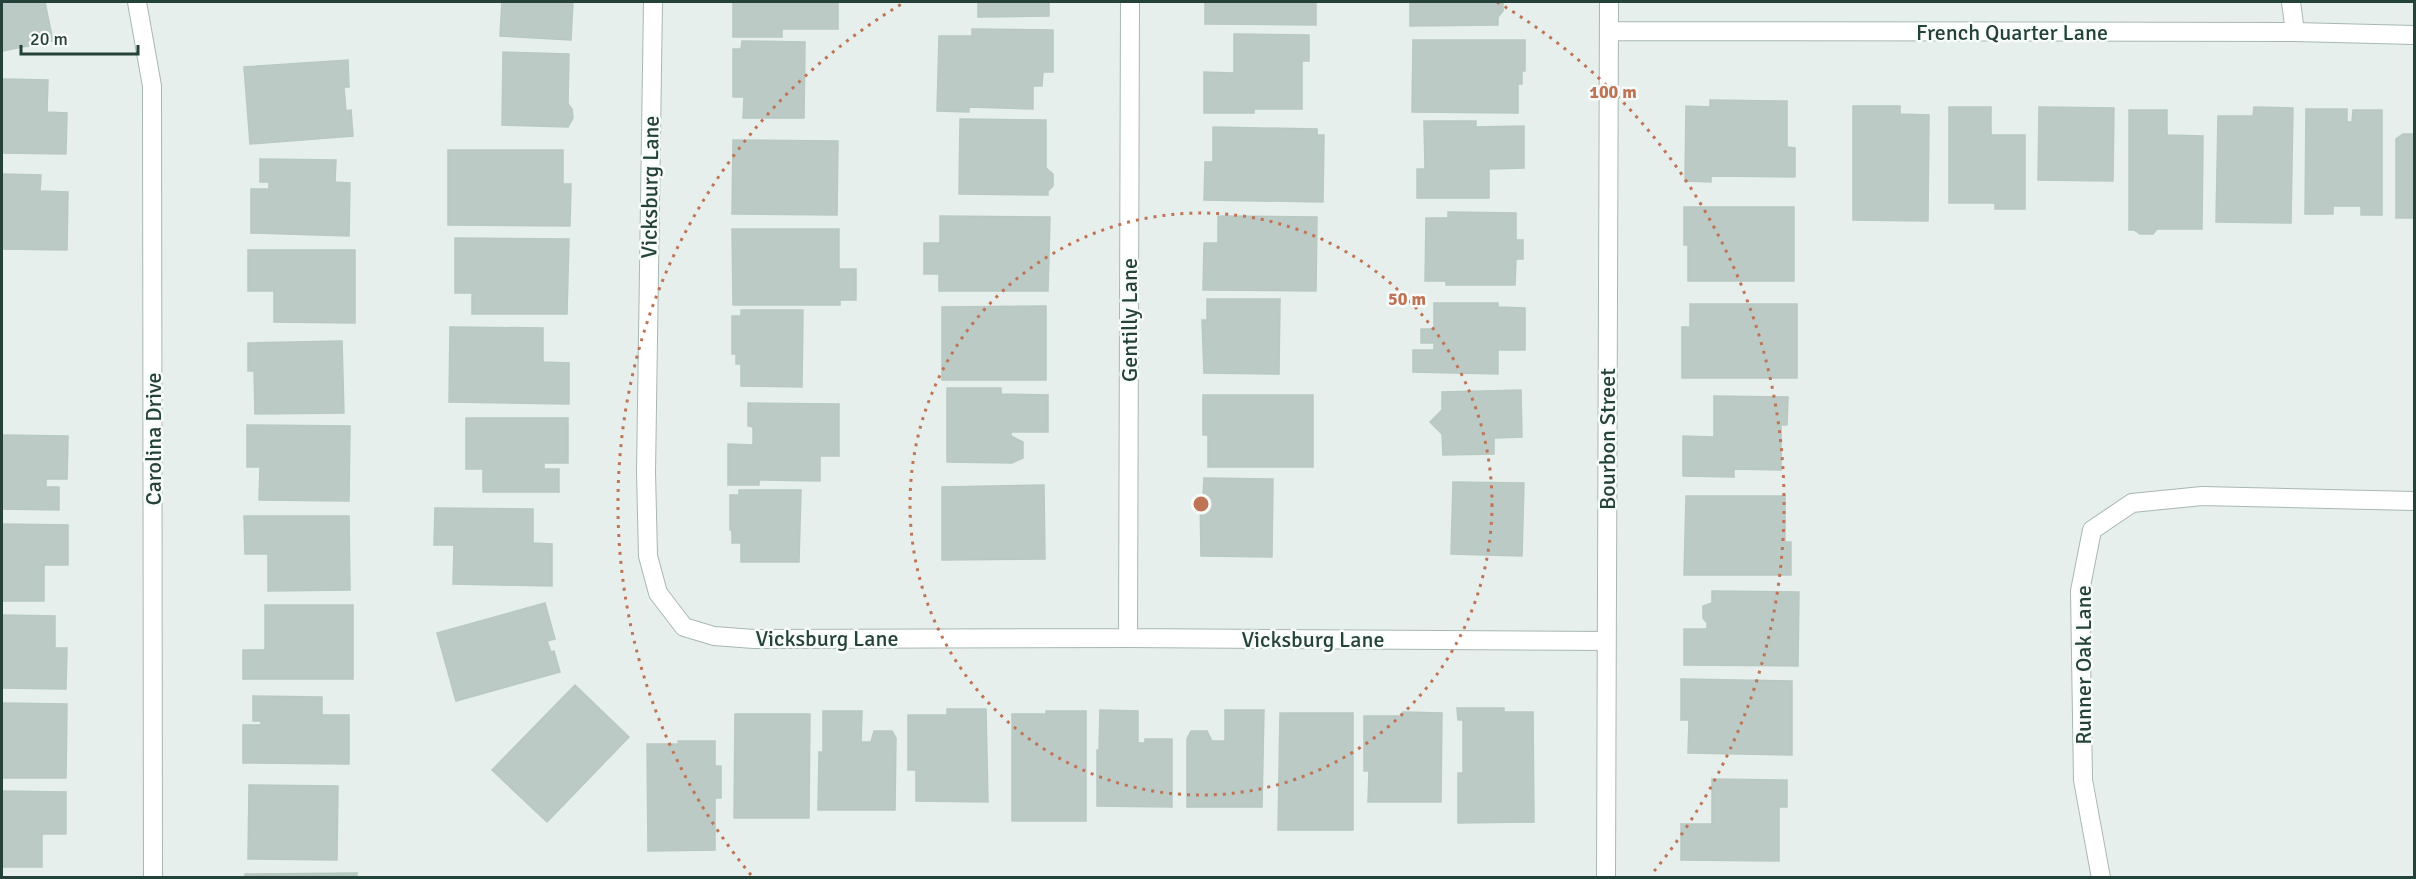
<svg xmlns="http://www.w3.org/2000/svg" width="2416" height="879" font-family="Signika,sans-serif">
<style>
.building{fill:#bbcac4;stroke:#b8c9c2;stroke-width:1.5}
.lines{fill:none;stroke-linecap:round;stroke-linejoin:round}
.minor-casing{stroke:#a8b8b2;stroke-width:20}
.minor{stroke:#fff;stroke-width:18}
.ring{fill:none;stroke:#c07456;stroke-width:3;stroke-dasharray:3 6}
.labels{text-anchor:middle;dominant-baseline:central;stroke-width:5;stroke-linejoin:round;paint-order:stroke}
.street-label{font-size:22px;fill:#24423a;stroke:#f7fbf9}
.centre{fill:#c07456;stroke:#f7fbf9;stroke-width:3}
.ring-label{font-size:18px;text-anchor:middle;font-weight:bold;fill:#c07456;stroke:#f7fbf9;stroke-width:5;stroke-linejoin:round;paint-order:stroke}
</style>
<rect width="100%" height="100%" fill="#e6efeb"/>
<path class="building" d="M2,2H45L53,41L2,51Z
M502,2H573L571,40L500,36Z
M733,2H838V29H782V37H733Z
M978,2H1049V16L978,17Z
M1205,2H1316V25L1205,24Z
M1410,2H1503V11L1498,17V25L1410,26Z
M972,29L1053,30V72H1043L1042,86H1033V109L969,107V112L937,111L939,36H972Z
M1234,34L1309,35V61H1302V109H1254V113H1204V72L1234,73Z
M1413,40H1525V71H1522V84H1518V113L1412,112Z
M742,41L805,42L804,118H743L744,97H733V49H741Z
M503,52L569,54L568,104L572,109L573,118L568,127L502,125Z
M348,60L349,87H344L346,111L351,110L353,136L250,144L244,67Z
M2,79L48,80L47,112L67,113L66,154L2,153Z
M1710,100L1787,101V147L1795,148V177L1711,176V182L1685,181L1686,106L1710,107Z
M1853,106H1900V114L1929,115L1928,221L1853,220Z
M1949,107H1991V135H2025V209H1995V203H1949Z
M2039,107L2114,108L2113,181L2038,180Z
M2254,107L2293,108L2291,223L2216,222L2218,116H2253Z
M2306,109H2347V122H2352L2353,110H2382V215H2361V206H2333V214H2305Z
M2129,110H2167V135L2203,136L2202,229H2157L2153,234H2140L2134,230H2129Z
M960,119L1046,120V168L1053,174V186L1048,191V195L959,194Z
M1424,121H1476V127L1524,126V168L1489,169V198H1417V169H1425Z
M1213,127L1317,129V135H1324L1323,202L1204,200L1205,162H1213Z
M2403,134H2414V218H2396V139Z
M733,140L838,141L837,215L732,214Z
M448,150H563V184H571L570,226L448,225Z
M260,159L336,160L335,182L350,183L349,236L251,233V189H269V182H260Z
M2,174L41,175L40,191L68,192L67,250L2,249Z
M1684,207H1794V281H1688V245H1684Z
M1448,212L1516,213V240H1523V259H1516L1515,285H1446V281H1425L1426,218H1448Z
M940,216L1050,217L1048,291H939V274H924V243H940Z
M1218,216L1317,217L1316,291L1203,290L1204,243H1218Z
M732,229H839V269H856V300H840V305H733Z
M455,238L569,239L567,314H472V293H455Z
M248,250H355V323L274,322V291H248Z
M1207,299H1280L1279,374L1204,373L1202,320H1207Z
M1434,303H1498V307L1525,308V350H1498V374L1413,372V350H1434V343H1421V329H1434Z
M1690,304H1797V378H1682V327H1690Z
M1046,306V380H942V307Z
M741,310H803L802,387L741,386V364H736V354H732V316H741Z
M450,327L543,328V362L569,363V404L449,402Z
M342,341L344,413L255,414L254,371H248V343Z
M947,388H1001V394L1048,395V432H1011V436L1023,442V458L1012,463L947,462Z
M1521,390L1522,437L1494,438V454L1443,455L1442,434L1430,422L1442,410V392Z
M1203,395H1313V467H1208V435H1203Z
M1714,396L1788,397L1787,425H1781V470L1734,469V477L1683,476V436L1714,437Z
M748,403L839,404V456H820V481L759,480V485H728V444L753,445V427L748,426Z
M466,418H568V463H544V469H559V492H483V469H466Z
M247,425L350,426L349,501L259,500L260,467H247Z
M2,435L68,436L67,479H46V487H59V510L2,509Z
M1204,478L1273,479L1272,557L1201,556L1200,496H1203Z
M1453,482L1524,483L1522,556L1451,554Z
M1044,485L1045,559L942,560V487Z
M739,490H801L799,562H741V543H732V530H730V495H739Z
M1686,496H1785V542H1791V575H1684Z
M435,508L533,509V543L552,544V586L453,584L454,545H434Z
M244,516H349L350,590L268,591V554H245Z
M2,524L68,525V565H44V601H2Z
M1712,591L1799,592L1798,666L1684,665V629H1707V623L1703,618V606L1712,603Z
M545,603L555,639L547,641L551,652L554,651L560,672L456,701L437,633Z
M265,605H353V679H243V650H265Z
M2,615L55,616V648H67L66,689L2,688Z
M1681,679L1792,681V755L1688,753L1689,720H1681Z
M575,685L629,737L547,822L492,770Z
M253,696L322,697V715H349V764L243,763V725H261V721H253Z
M2,703L67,704L66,778H2Z
M1457,708H1504V712H1533L1534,822L1458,823V773H1463V720H1458Z
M947,709H986L988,802L916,801V770H908V715H947Z
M1100,710L1138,711V743H1145V739H1172V807L1097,806V750H1099Z
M1225,710H1264L1262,807H1187V739L1191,731H1207L1212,741H1225Z
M823,711H862L861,742H871L874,731H892L896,738L895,810H818L819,752H823Z
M1046,711H1086V821H1012V714H1046Z
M1403,712L1442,713L1441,802H1368L1369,771H1364V716H1403Z
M1280,713H1353V830H1278Z
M735,714H810L809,818H734Z
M678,741H715V766H721V798H715V850L648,851L647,744H679Z
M1712,779L1787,780V807H1779V861L1681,860V824H1712Z
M249,785L338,786L337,860L248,859Z
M2,791L66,792V834H42V867H2Z
M357,873V878H245V874Z"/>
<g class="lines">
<g class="minor-casing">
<path id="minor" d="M137,2L152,86L153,878
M653,2L646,472L648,556L658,593L684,627L714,636L754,639L1128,638L1606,641
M2291,2L2295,32
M1609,31L2295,32L2414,35
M1128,638L1130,2
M1606,878L1609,2
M2101,878L2083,780L2080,591L2092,530L2132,503L2202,496L2414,501"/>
</g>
<use href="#minor" class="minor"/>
</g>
<g class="ring">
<circle cx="1201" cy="504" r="291"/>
<path d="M751 875A583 583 0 0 1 905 2M1497 2A583 583 0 0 1 1651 875"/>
</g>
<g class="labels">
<g class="street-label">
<text x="2012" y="32">French Quarter Lane</text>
<text transform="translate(650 187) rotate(-89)">Vicksburg Lane</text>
<text transform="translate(1129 320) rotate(-90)">Gentilly Lane</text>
<text transform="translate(153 439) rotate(-90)">Carolina Drive</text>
<text transform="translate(1607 439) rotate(-90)">Bourbon Street</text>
<text x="827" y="638">Vicksburg Lane</text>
<text x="1313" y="639">Vicksburg Lane</text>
<text transform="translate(2083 665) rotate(-90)">Runner Oak Lane</text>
</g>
</g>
<circle cx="1201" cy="504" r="9" class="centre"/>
<g class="ring-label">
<text x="1613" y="98">100 m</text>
<text x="1407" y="305">50 m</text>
</g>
<rect width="2416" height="879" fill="none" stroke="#24423a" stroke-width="6"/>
<path d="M21 45v9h117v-9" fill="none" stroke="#24423a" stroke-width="3"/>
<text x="30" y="45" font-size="18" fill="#24423a" stroke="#f7fbf9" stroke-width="4.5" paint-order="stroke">20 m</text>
</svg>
